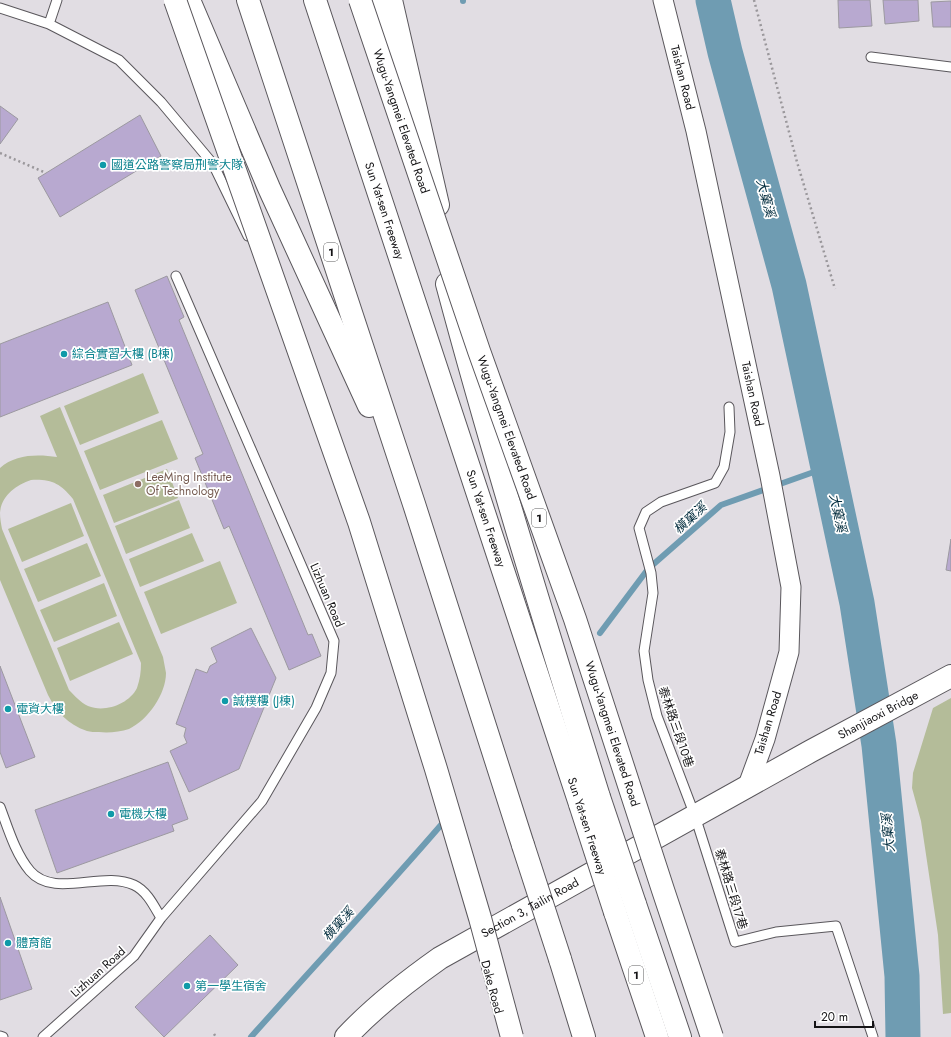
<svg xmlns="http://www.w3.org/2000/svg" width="951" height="1037" font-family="Jost,'Noto Sans TC',sans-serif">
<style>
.green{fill:#b4bc99;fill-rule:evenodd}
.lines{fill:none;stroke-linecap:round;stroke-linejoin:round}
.stream{stroke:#6f9cb2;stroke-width:6}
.river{stroke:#6f9cb2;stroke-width:35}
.building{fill:#b8a9d0;stroke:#9c99a0}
.lane-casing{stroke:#5a575c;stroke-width:11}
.street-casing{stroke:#5a575c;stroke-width:21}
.secondary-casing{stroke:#5a575c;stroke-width:24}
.highway-casing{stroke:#5a575c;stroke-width:24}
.path{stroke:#9a979b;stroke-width:2.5;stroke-dasharray:2 3;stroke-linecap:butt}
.lane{stroke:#fff;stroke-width:9}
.street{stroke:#fff;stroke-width:19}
.secondary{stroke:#fff;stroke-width:22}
.highway{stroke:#fff;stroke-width:22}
.highway-bridge-casing{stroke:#5a575c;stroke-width:24;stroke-linecap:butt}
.highway-bridge{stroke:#fff;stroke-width:22}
.culture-dot{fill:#0f9aa8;stroke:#fff;stroke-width:1.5}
.education-dot{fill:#8d6e63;stroke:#fff;stroke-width:1.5}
.labels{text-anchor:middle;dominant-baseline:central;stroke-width:3.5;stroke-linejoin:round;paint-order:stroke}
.shield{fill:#fff;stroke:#5b5a5c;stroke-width:1}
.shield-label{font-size:11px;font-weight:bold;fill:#151416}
.street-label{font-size:12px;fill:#151416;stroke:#fff}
.culture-label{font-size:12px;fill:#0d838f;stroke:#fff;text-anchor:start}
.education-label{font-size:12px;fill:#785e54;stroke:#fff;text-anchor:start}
.water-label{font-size:13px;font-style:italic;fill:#042e3f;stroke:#fff}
</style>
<rect width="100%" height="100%" fill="#e1dde3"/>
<path class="green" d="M143,373L159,413L80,445L64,406Z
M60,407L163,657C164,662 165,668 166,673C166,694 148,720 129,729C120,732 108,733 99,732C95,732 90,732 87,731C67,724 57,712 48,695L0,580V468C15,454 38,454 57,457L40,416ZM31,480C51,479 60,483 73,499L141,663C141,672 140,679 137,688C129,704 105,713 88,706C80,702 75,696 69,690L2,529C1,524 0,518 0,513C1,496 16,485 31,480Z
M162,420L178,459L100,490L84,451Z
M167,469L178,498L114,523L103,495Z
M179,500L190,528L126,554L115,526Z
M71,503L84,536L22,562L8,529Z
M192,533L204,561L140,587L129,559Z
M87,543L101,576L38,602L24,569Z
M220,561L237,603L161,634L144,592Z
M104,583L117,616L54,642L40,610Z
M119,622L133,654L70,681L57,648Z
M951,698V1013L943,1014L938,935L921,821L912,788L913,773L933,708Z"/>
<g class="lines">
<path class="stream" d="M463,0V1
M600,633L648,569L721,505L828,467
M251,1037C314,966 379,897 441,825"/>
<path class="river" d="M713,0L725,52L789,285L857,603L879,745L902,976L903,1037"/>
</g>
<path class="building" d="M838,0H870L872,26L839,28Z
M883,0H918L919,21L885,24Z
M951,1V27H933L931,2Z
M0,106L18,119L0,144Z
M140,115L161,156L60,217L38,178Z
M167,276L184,317L179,320L308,635L312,634L321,656L289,670L229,526L224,529L195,458L203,454L135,290Z
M108,302L132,365L0,417V344Z
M951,539V571L946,570Z
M251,628L276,678L239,769L189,792L170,751L187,743L184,736L186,728L176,724L196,669L207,673L210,666L217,662L211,648Z
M0,666L35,757L6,768L0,752Z
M168,762L188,819L172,825L174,831L57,873L35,810Z
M0,897L32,989L0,1000Z
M210,935L238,965L164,1037L135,1007Z"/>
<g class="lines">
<g class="lane-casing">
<path id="lane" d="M57,0L49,24L119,60L161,102L213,164L248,236
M0,8L49,24
M871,57L951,67
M729,407L730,432L724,467L715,483L661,502L646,512L639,528L651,573L653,593L644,651L648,680L657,716L695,816L735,942L776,932L836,926L873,1037
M0,807C8,828 15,853 30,871C54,899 103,870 134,885C147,891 154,906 161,918
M0,1036L3,1037
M43,1037L134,956L161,918L262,801L316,708L331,673L334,641L176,276"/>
</g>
<g class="street-casing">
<g id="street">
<path id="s1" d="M663,0L696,131L770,476L791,587L789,652L765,739L747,788"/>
</g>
</g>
<g class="secondary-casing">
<g id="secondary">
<path id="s2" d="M346,1037C374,1007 406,982 440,958L811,751L951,676"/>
</g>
</g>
<g class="highway-casing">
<g id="highway">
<path d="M189,0L269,188L369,406"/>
<path d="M248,0L414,504L523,845"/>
<path id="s3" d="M315,0L580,804"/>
<path d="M375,0L390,63"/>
<path d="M391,0L438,205"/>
<path d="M447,284C493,456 546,627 599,797"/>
<path d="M635,904L680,1037"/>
<path d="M615,912L657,1037"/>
<path d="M560,959L584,1037"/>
</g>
</g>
<path class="path" d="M754,0L797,162L835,289
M0,153L46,173
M214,1034L216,1037"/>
<use href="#lane" class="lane"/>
<use href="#street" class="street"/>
<use href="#secondary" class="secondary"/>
<use href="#highway" class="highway"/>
<g class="highway-bridge-casing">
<g id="highway-bridge">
<path d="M175,0L359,522L436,769L480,918L512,1037"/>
<path id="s4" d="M360,0L479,351L575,619L663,890L712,1037"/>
<path d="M599,797L635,904"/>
<path d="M580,804L615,912"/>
<path d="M523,845L560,959"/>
</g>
</g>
<use href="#highway-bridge" class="highway-bridge"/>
</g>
<g class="culture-dot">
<circle cx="103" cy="165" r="4"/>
<circle cx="64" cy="354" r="4"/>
<circle cx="225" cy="701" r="4"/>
<circle cx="8" cy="709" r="4"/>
<circle cx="111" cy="814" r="4"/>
<circle cx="8" cy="943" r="4"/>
<circle cx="187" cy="986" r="4"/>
</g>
<circle class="education-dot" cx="138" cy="484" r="4"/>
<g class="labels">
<g class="shield">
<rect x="324" y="243" width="14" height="18" rx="3"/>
<rect x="532" y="509" width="14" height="18" rx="3"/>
<rect x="629" y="966" width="14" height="18" rx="3"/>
</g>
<g class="shield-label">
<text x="331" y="252">1</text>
<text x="539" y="518">1</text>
<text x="636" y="975">1</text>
</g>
<g class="street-label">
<text stroke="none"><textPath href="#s1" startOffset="80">Taishan Road</textPath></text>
<text stroke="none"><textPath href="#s4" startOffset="128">Wugu-Yangmei Elevated Road</textPath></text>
<text stroke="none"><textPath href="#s3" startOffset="222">Sun Yat-sen Freeway</textPath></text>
<text stroke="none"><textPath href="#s1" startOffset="404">Taishan Road</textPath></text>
<text stroke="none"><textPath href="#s4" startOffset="452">Wugu-Yangmei Elevated Road</textPath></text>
<text stroke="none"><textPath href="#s3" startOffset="546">Sun Yat-sen Freeway</textPath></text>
<text transform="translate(327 595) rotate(67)">Lizhuan Road</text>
<text stroke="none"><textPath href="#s2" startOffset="624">Shanjiaoxi Bridge</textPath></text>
<text transform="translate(768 723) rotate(-73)">Taishan Road</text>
<text transform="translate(676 727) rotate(71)">泰林路三段10巷</text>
<text stroke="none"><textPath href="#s4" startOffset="776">Wugu-Yangmei Elevated Road</textPath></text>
<text transform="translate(587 826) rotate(72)">Sun Yat-sen Freeway</text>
<text transform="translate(731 889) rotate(73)">泰林路三段17巷</text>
<text stroke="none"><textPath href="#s2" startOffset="226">Section 3, Tailin Road</textPath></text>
<text transform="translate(98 972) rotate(-42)">Lizhuan Road</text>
<text transform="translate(492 987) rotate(75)">Dake Road</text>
</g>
<g class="culture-label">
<text x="111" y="165">國道公路警察局刑警大隊</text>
<text x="72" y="354">綜合實習大樓 (B棟)</text>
<text x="233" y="701">誠樸樓 (J棟)</text>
<text x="16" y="709">電資大樓</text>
<text x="119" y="814">電機大樓</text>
<text x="16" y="943">體育館</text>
<text x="195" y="986">第一學生宿舍</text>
</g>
<g class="education-label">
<text x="146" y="477">LeeMing Institute<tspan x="146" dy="14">Of Technology</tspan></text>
</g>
<g class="water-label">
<text transform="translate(766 198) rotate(75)">大窠溪</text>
<text transform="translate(838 513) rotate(78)">大窠溪</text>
<text transform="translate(690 518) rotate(-42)">橫窠溪</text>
<text transform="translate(888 833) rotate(-95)">大窠溪</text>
<text transform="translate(338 924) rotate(-48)">橫窠溪</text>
</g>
</g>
<path d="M815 1021v6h58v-6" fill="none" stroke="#151416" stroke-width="2"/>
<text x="821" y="1021" font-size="12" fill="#151416" stroke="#ffffff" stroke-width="3" paint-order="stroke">20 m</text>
</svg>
